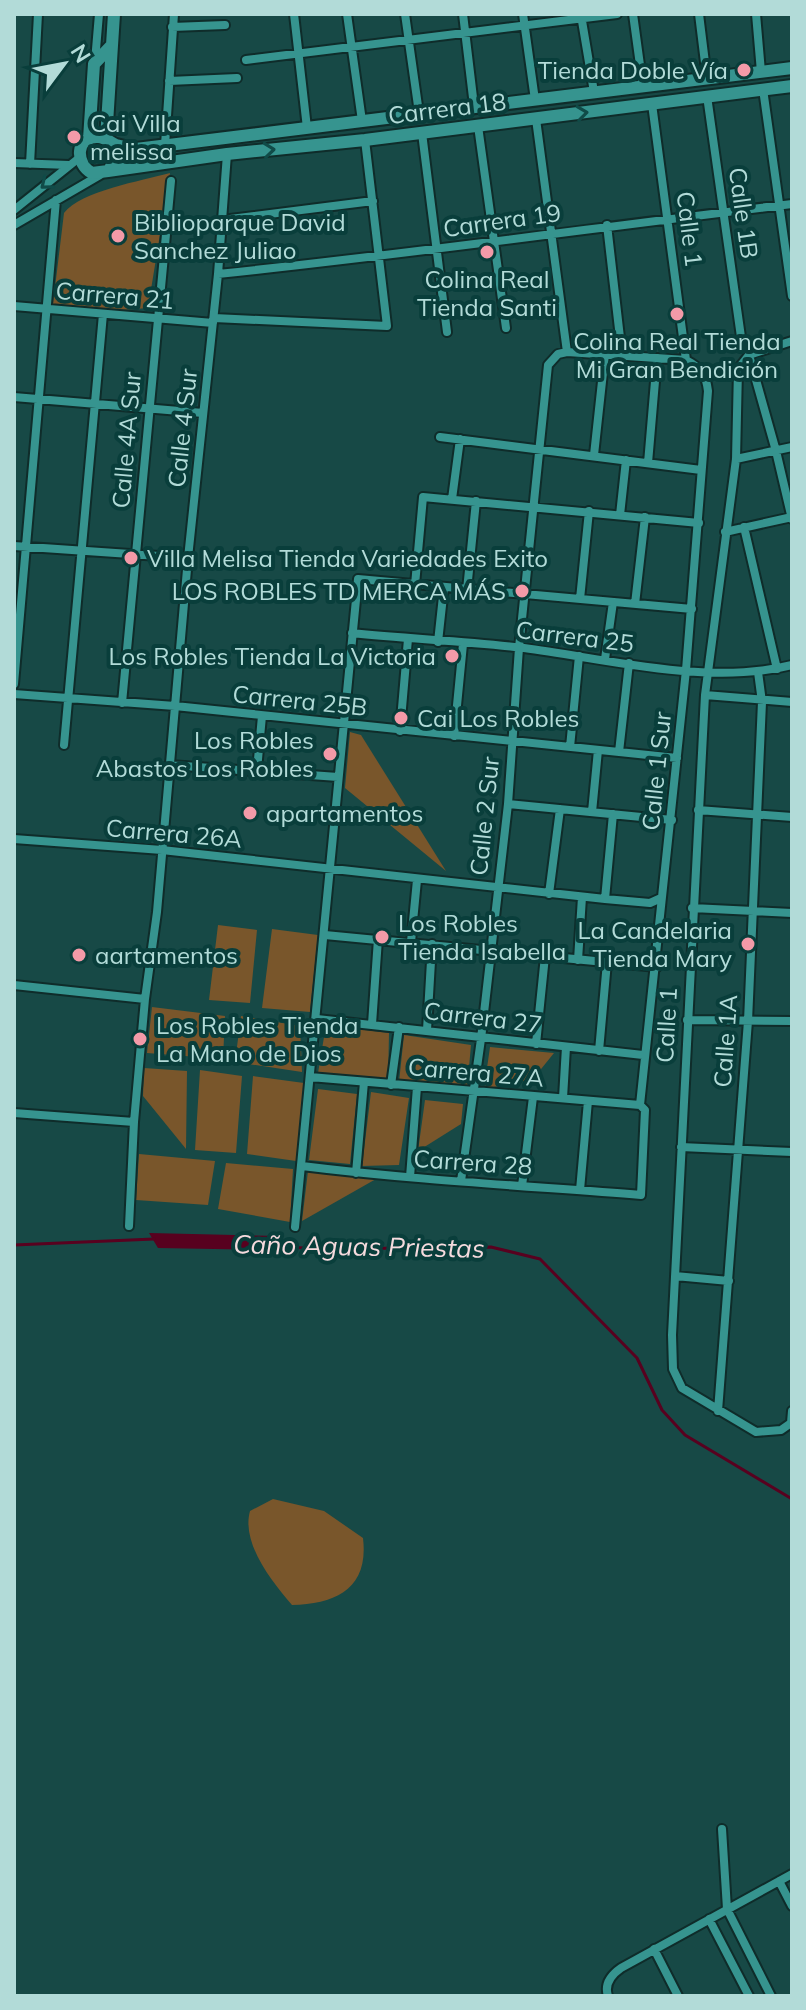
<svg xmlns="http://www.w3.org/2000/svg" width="806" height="2010" font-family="Mulish,sans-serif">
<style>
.green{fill:#79562b}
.water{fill:#58011f}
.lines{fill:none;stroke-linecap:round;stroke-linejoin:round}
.stream{stroke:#58011f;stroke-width:3}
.minor-casing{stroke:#0f2c2a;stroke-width:12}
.tertiary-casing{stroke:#0f2c2a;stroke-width:16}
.minor{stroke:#36948f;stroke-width:8}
.tertiary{stroke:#36948f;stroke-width:12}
.oneway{stroke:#104b48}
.poi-dot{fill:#f39aa8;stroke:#093e3b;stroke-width:3}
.labels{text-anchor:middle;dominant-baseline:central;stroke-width:8;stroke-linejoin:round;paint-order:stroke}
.poi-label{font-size:24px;fill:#b2dbd8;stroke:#093e3b;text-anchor:start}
.street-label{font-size:24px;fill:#b2dbd8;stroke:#093e3b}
.water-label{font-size:26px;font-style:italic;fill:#f6dbde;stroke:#093e3b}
</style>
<rect width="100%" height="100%" fill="#174946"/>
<path class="green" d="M170,173L148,308L121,310L53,304L64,213C81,191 141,181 170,173Z
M350,732L361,735L446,871L345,788Z
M218,925L257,930L250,1003L209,1000Z
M272,929L318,935L310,1012L262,1008Z
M152,1007L225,1016L223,1059L147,1053Z
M241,1016L300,1026L302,1072L235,1062Z
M326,1025L389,1033L388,1082L318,1073Z
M404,1035L471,1045L467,1090L399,1082Z
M490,1047L554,1053L533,1079L484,1089Z
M144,1068L187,1071L186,1149L143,1096Z
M200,1070L242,1076L236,1153L195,1150Z
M253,1076L304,1083L296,1161L247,1154Z
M318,1089L357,1094L350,1164L309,1160Z
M371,1092L409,1098L399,1165L362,1166Z
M425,1100L463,1104L461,1124L418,1151Z
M139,1154L215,1161L208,1205L136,1200Z
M226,1163L293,1169L290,1222L218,1209Z
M308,1171L376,1179L302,1221Z
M273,1499L324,1511L363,1538C369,1588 337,1604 292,1605C272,1582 241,1543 250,1511Z"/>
<path class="water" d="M149,1233L281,1236L264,1250L158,1248Z"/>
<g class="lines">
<path class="stream" d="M14,1245L154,1239
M265,1246L324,1249L491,1247L540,1259L637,1358L662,1410L685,1435L792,1499"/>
<g class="minor-casing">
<path id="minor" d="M294,14L307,128
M347,14L362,121
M405,14L419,113
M463,14L474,106
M523,14L535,100
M633,14L643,87
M699,14L707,79
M756,14L761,72
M581,15L594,92
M172,27L225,25
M246,60L617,14
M95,61L99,14
M169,81L237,78
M763,89L792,296
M707,96L741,337
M652,104L686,360
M536,119L567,352
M478,126L506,328
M422,133L447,332
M165,145L174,14
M14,163L69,165
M30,164L38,14
M14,210L79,158
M222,220L373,201
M14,225L100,175
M607,225L622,355
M218,274C410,254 601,227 792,204
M14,306L213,323
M214,318L387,326L365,140
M792,341L749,355L738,369L736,459L705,695L672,1335L673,1369L682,1388L756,1432L781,1430L791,1423L792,1411
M749,355L776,451L792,519
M14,397L203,413
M440,437L701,470
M594,455L605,354
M736,459L792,447
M648,463L657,358
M452,499L460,439
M620,515L626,460
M744,527L777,669
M725,532L792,517
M14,546L188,558
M415,585L423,497L699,523
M467,590L476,501
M580,599L589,511
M635,604L645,517
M352,633C409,639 467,641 524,648C608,659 709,686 792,665
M438,642L444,587
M605,659L613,602
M14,684L56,200
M14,694L175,706L677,758
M705,695L792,702
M122,703L171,181
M400,731L408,639
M454,736L463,644
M64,745L103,314
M570,747L579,656
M619,752L629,663
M170,765L338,777
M257,770L262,716
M508,804L672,820
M698,810L792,817
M592,812L598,750
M14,839L162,850L605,899L650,903L661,898
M549,894L560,809
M605,899L613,814
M692,908L792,913
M325,935L657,967
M411,942L417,880
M578,960L582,897
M14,985L145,999
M317,1019L643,1055
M687,1020L792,1021
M372,1024L378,939
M427,1030L432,944
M536,1044L545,956
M599,1051L607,962
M310,1077L640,1105
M391,1085L399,1027
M563,1098L566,1047
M14,1113L134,1122
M681,1147L792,1152
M302,1166C414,1180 528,1186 641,1195L645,1110L640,1105L686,670L708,391C706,374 701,368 686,360L567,352L558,354L548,365L519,648L508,804L481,1039L461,1181
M356,1173L364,1082
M410,1177L417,1087
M522,1186L533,1097
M580,1190L588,1101
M129,1226L134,1122L145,999L157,912L188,558L218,274L227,154
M295,1227L358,579L692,609
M675,1276L729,1281
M718,1411L748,1021L762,702L758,672
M722,1829L727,1909L771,1996
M779,1881L792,1906
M709,1919L749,1996
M654,1949L678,1996
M608,1996C604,1984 611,1975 621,1968L792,1874"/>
</g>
<g class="tertiary-casing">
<path id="tertiary" d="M89,139L94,64L112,45
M106,139L114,14
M112,144L116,160L108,171L92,173C75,164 75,136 98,137C106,137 110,143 116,145C123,147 129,148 136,149L792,68
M108,171L227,154L365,140L792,86"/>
</g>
<use href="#minor" class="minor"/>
<use href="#tertiary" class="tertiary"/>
</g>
<defs><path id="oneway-chevron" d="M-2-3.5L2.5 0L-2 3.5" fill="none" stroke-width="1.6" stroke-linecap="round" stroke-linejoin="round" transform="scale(2)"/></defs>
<g class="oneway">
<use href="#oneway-chevron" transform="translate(582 113) rotate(-7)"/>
<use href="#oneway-chevron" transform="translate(269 150) rotate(-6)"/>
<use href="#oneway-chevron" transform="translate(46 184) rotate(141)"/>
</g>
<g class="poi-dot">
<circle cx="744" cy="70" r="8"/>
<circle cx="74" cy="137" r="8"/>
<circle cx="118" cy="236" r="8"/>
<circle cx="487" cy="252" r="8"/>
<circle cx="677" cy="314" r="8"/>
<circle cx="131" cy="558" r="8"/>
<circle cx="522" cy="591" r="8"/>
<circle cx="452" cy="656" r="8"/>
<circle cx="401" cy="718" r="8"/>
<circle cx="330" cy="754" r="8"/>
<circle cx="250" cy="813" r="8"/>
<circle cx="382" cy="937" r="8"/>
<circle cx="748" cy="944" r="8"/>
<circle cx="79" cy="955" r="8"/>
<circle cx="140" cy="1039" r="8"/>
</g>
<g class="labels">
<g class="poi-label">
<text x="728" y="70" text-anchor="end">Tienda Doble Vía</text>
<text x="90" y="123">Cai Villa<tspan x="90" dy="28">melissa</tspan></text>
<text x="134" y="222">Biblioparque David<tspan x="134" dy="28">Sanchez Juliao</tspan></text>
<text x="487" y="279" text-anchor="middle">Colina Real<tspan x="487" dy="28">Tienda Santi</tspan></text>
<text x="677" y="341" text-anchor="middle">Colina Real Tienda<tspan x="677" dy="28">Mi Gran Bendición</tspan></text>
<text x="147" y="558">Villa Melisa Tienda Variedades Exito</text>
<text x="506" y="591" text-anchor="end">LOS ROBLES TD MERCA MÁS</text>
<text x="436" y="656" text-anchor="end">Los Robles Tienda La Victoria</text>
<text x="417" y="718">Cai Los Robles</text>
<text x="314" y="740" text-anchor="end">Los Robles<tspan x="314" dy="28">Abastos Los Robles</tspan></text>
<text x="266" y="813">apartamentos</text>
<text x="398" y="923">Los Robles<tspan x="398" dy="28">Tienda Isabella</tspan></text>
<text x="732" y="930" text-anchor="end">La Candelaria<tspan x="732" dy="28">Tienda Mary</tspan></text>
<text x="95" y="955">aartamentos</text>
<text x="156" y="1025">Los Robles Tienda<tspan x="156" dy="28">La Mano de Dios</tspan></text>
</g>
<g class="street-label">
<text transform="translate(447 108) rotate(-7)">Carrera 18</text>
<text transform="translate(744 213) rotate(82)">Calle 1B</text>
<text transform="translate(502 220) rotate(-8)">Carrera 19</text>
<text transform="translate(690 229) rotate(83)">Calle 1</text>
<text transform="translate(115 295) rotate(5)">Carrera 21</text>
<text transform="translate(182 428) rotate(-84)">Calle 4 Sur</text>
<text transform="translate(126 440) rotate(-85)">Calle 4A Sur</text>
<text transform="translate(575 636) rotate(7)">Carrera 25</text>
<text transform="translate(300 700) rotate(6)">Carrera 25B</text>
<text transform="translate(656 771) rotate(-84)">Calle 1 Sur</text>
<text transform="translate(484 816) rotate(-84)">Calle 2 Sur</text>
<text transform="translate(174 833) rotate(5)">Carrera 26A</text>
<text transform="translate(483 1017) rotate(7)">Carrera 27</text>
<text transform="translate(666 1025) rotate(-87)">Calle 1</text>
<text transform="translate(725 1041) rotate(-86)">Calle 1A</text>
<text transform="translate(476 1072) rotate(5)">Carrera 27A</text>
<text transform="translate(473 1162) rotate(4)">Carrera 28</text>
</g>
<g class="water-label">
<text transform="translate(359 1246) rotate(1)">Caño Aguas Priestas</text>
</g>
</g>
<rect width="806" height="2010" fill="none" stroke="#b2dbd8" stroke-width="32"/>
<g transform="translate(64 64) rotate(58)" stroke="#093e3b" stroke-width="6" paint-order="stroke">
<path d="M0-6L14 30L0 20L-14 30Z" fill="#b2dbd8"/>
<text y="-12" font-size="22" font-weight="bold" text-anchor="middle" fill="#b2dbd8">N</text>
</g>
</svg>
